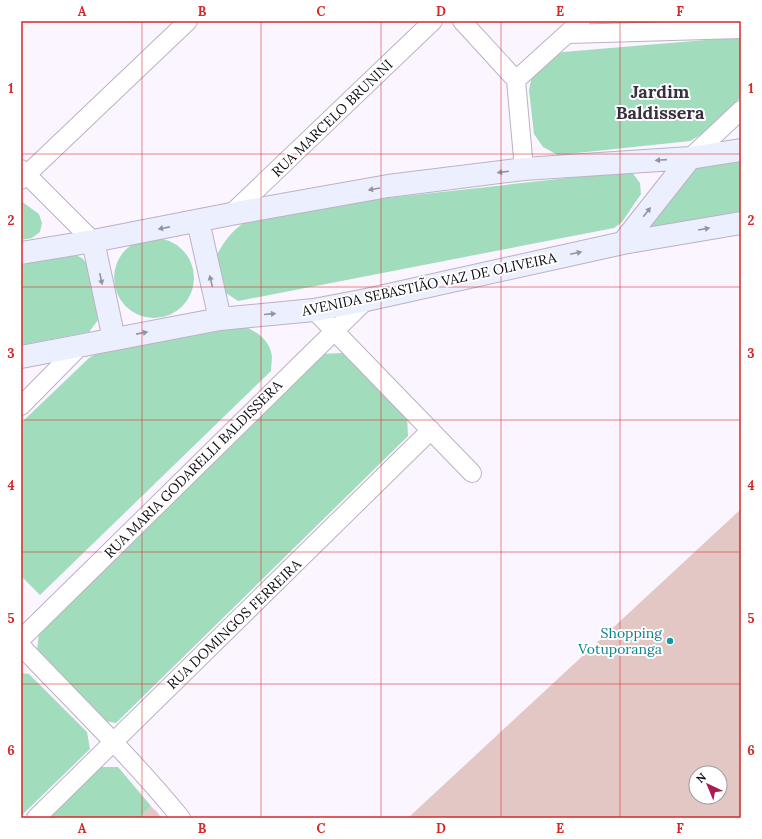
<svg xmlns="http://www.w3.org/2000/svg" width="762" height="839" font-family="Lora,serif">
<style>
.green{fill:#a1ddbc}
.building{fill:#e2c7c4;fill-rule:evenodd;filter:url(#shadow)}
.lines{fill:none;stroke-linecap:round;stroke-linejoin:round}
.street-casing{stroke:#bcb1c5;stroke-width:20}
.secondary-casing{stroke:#bcb1c5;stroke-width:24}
.street{stroke:#fff;stroke-width:18}
.secondary{stroke:#eceffe;stroke-width:22}
.oneway{fill:#93949f}
.grid{fill:none;stroke:#d62828;stroke-width:1;stroke-opacity:0.55}
.culture-dot{fill:#0f9aa8;stroke:#fff;stroke-width:1.5}
.labels{text-anchor:middle;dominant-baseline:central;stroke-width:4;stroke-linejoin:round;paint-order:stroke}
.street-label{font-size:14px;fill:#0e0b11;stroke:#fff}
.culture-label{font-size:14px;fill:#0d838f;stroke:#fff;text-anchor:end}
.district-label{font-size:18px;font-weight:bold;fill:#382f3f;stroke:#fff}
.neatline{fill:none;stroke:#d62828;stroke-width:1.5}
.grid-label{font-size:13px;text-anchor:middle;font-weight:bold;fill:#d62828}
</style>
<defs>
<filter id="shadow"><feDropShadow dx="3.5" dy="3.5" stdDeviation="0" flood-color="#0004"/></filter>
</defs>
<rect width="100%" height="100%" fill="#faf5fe"/>
<path class="green" d="M741,37V97L709,130L690,141L558,155L543,147L534,134L529,90L532,75L551,57L563,52Z
M741,157V214L655,229L650,224L693,169L706,162Z
M631,171L640,183L641,194L622,222L614,228L238,301L223,291L213,262C224,240 233,229 253,216L387,198Z
M21,201L39,214L42,223L40,232L32,238L21,240Z
M114 278a40 40 0 1 1 80 0a40 40 0 1 1-80 0Z
M67,251L82,258L87,264L101,311L98,320L89,332L21,345V260Z
M242,325C254,331 267,337 271,352C273,357 271,365 271,371L40,595L21,576V423L89,358L100,351Z
M342,353L407,416L408,436L116,723L100,720L37,651L39,632L320,354Z
M21,673L29,674L87,732L90,749L21,816Z
M95,767H118L151,806L140,818H44Z"/>
<path class="building" d="M741,509V818L409,817ZM696,773H720V797H696Z
M151,806L161,818H140Z"/>
<g class="lines">
<g class="street-casing">
<path id="street" d="M462,21L516,80L524,169
M568,34L741,29
M516,80L581,21
M690,158L741,110
M21,169L93,241
M21,180L188,21
M231,214L433,21
M314,310L472,473
M21,406L81,345
M21,639L366,300
M21,646C75,703 131,757 181,818
M36,818L431,430"/>
</g>
<g class="secondary-casing">
<path id="secondary" d="M198,221L220,319
M93,241L114,339
M623,243L690,158
M21,253L93,241L231,214L388,186L524,169L690,158L741,150
M21,357L220,319L314,310L366,300L623,243L741,223"/>
</g>
<use href="#street" class="street"/>
<use href="#secondary" class="secondary"/>
</g>
<defs><path id="oneway-solid" d="M-6-.8H1V-3.2L6.5 0L1 3.2V.8H-6Z"/></defs>
<g class="oneway">
<use href="#oneway-solid" transform="translate(661 160) rotate(176)"/>
<use href="#oneway-solid" transform="translate(503 172) rotate(173)"/>
<use href="#oneway-solid" transform="translate(374 189) rotate(170)"/>
<use href="#oneway-solid" transform="translate(647 212) rotate(-52)"/>
<use href="#oneway-solid" transform="translate(164 228) rotate(169)"/>
<use href="#oneway-solid" transform="translate(704 229) rotate(-10)"/>
<use href="#oneway-solid" transform="translate(576 253) rotate(-12)"/>
<use href="#oneway-solid" transform="translate(101 279) rotate(78)"/>
<use href="#oneway-solid" transform="translate(211 281) rotate(-103)"/>
<use href="#oneway-solid" transform="translate(270 314) rotate(-5)"/>
<use href="#oneway-solid" transform="translate(142 333) rotate(-11)"/>
</g>
<path class="grid" d="M142,21V818M261,21V818M381,21V818M501,21V818M620,21V818M21,154H741M21,287H741M21,420H741M21,552H741M21,684H741"/>
<circle class="culture-dot" cx="670" cy="641" r="4"/>
<g class="labels">
<g class="street-label">
<text transform="translate(332 118) rotate(-44)">RUA MARCELO BRUNINI</text>
<text transform="translate(429 284) rotate(-12)">AVENIDA SEBASTIÃO VAZ DE OLIVEIRA</text>
<text transform="translate(193 469) rotate(-45)">RUA MARIA GODARELLI BALDISSERA</text>
<text transform="translate(234 624) rotate(-44)">RUA DOMINGOS FERREIRA</text>
</g>
<g class="culture-label">
<text x="662" y="633">Shopping<tspan x="662" dy="16">Votuporanga</tspan></text>
</g>
<g class="district-label">
<text x="660" y="91">Jardim<tspan x="660" dy="21">Baldissera</tspan></text>
</g>
</g>
<rect width="762" height="839" fill="none" stroke="#ffffff" stroke-width="44"/>
<g transform="translate(708 785) rotate(316)"><circle r="19" fill="#ffffff" stroke="#9f9da0"/>
<path d="M0-3L7 15L0 10L-7 15Z" fill="#ac1c54"/>
<text y="-6" font-size="11" font-weight="bold" text-anchor="middle" fill="#0e0b11">N</text>
</g>
<rect x="22" y="22" width="718" height="795" class="neatline"/>
<g class="grid-label">
<text x="82" y="16">A</text>
<text x="202" y="16">B</text>
<text x="321" y="16">C</text>
<text x="441" y="16">D</text>
<text x="560" y="16">E</text>
<text x="680" y="16">F</text>
<text x="11" y="93">1</text>
<text x="751" y="93">1</text>
<text x="11" y="225">2</text>
<text x="751" y="225">2</text>
<text x="11" y="358">3</text>
<text x="751" y="358">3</text>
<text x="11" y="490">4</text>
<text x="751" y="490">4</text>
<text x="11" y="623">5</text>
<text x="751" y="623">5</text>
<text x="11" y="755">6</text>
<text x="751" y="755">6</text>
<text x="82" y="833">A</text>
<text x="202" y="833">B</text>
<text x="321" y="833">C</text>
<text x="441" y="833">D</text>
<text x="560" y="833">E</text>
<text x="680" y="833">F</text>
</g>
</svg>
